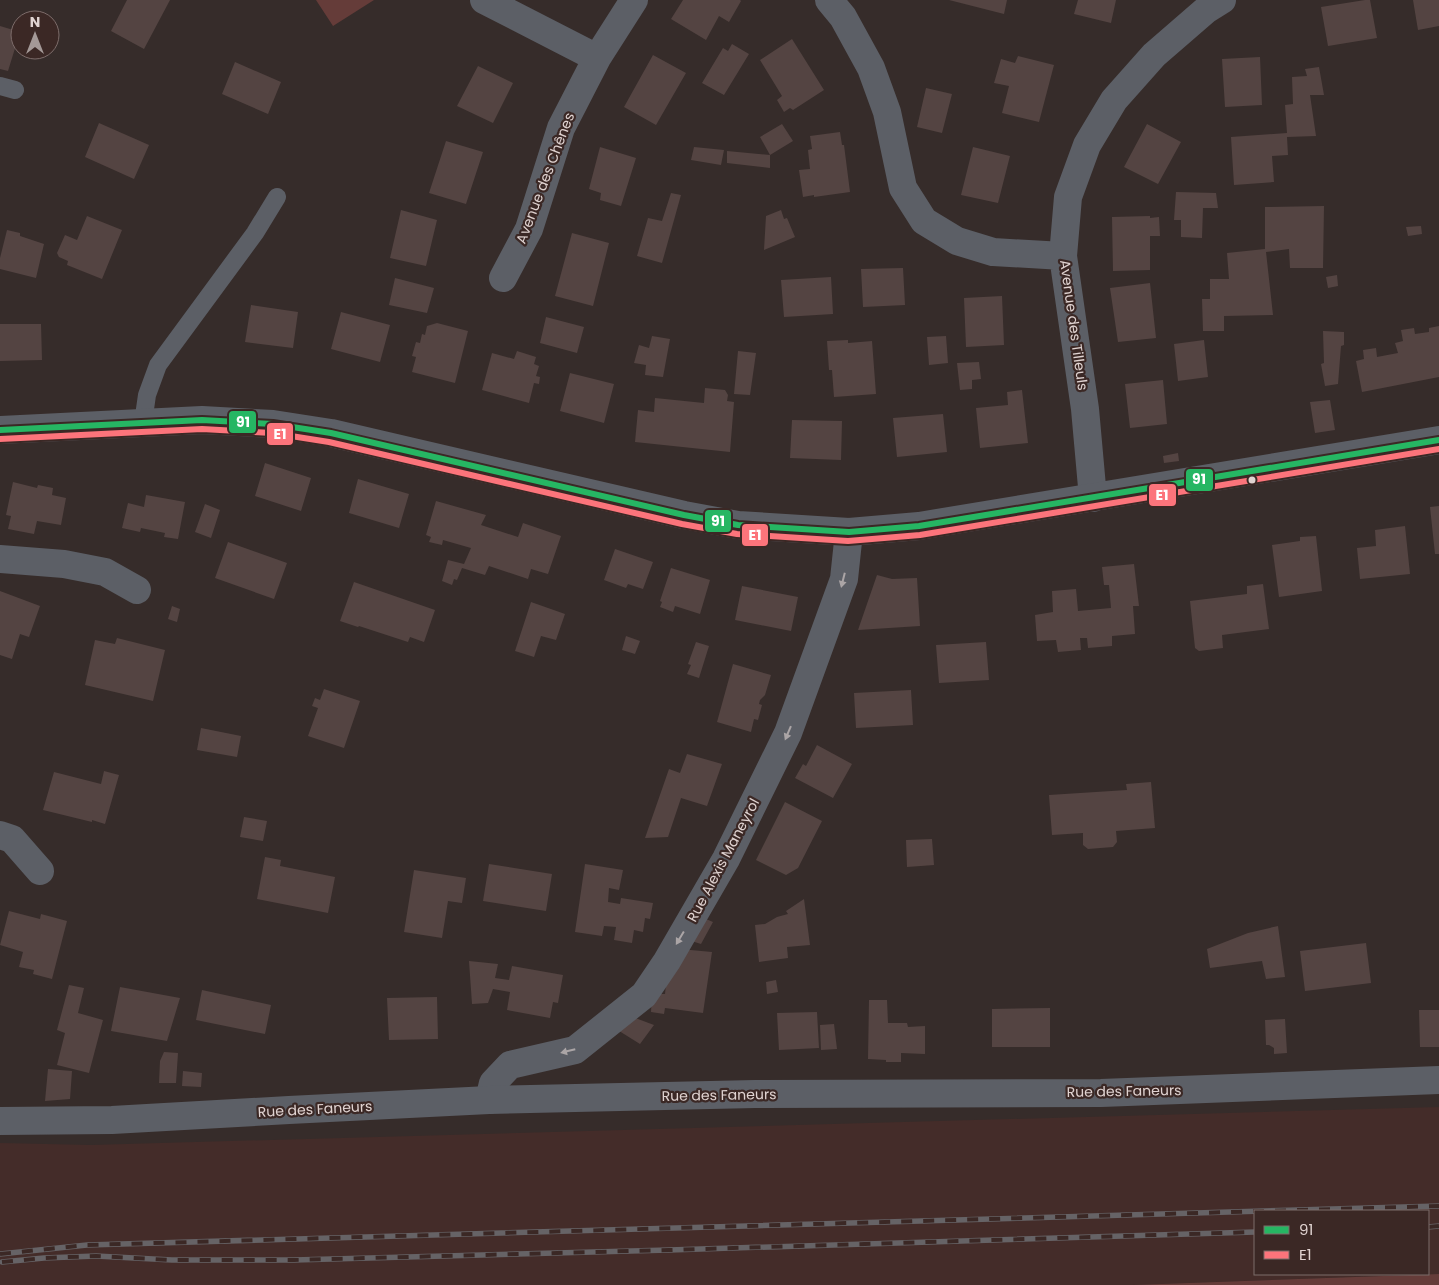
<svg xmlns="http://www.w3.org/2000/svg" width="1439" height="1285" font-family="Poppins,sans-serif">
<style>
.built{fill:#442c29;fill-rule:evenodd}
.green{fill:#653c39}
.building{fill:#544442}
.lines{fill:none;stroke-linecap:round;stroke-linejoin:round}
.service{stroke:#5c5f66;stroke-width:18}
.minor{stroke:#5c5f66;stroke-width:28}
.tertiary{stroke:#5c5f66;stroke-width:28}
.rail-casing{stroke:#666366;stroke-width:5.5}
.rail{stroke:#3b2825;stroke-width:4;stroke-dasharray:11;stroke-linecap:butt}
.bus-1-casing{stroke:#3b2825;stroke-width:10}
.bus-2-casing{stroke:#3b2825;stroke-width:10}
.bus-1{stroke:#26b663;stroke-width:6}
.bus-2{stroke:#fc747b;stroke-width:6}
.oneway{fill:#aba5a6}
.bus-dot{fill:#e0d3d1;stroke:#3b2825;stroke-width:2}
.labels{text-anchor:middle;dominant-baseline:central;stroke-width:4.5;stroke-linejoin:round;paint-order:stroke}
.street-label{font-size:14px;fill:#e0d3d1;stroke:#3b2825}
.line-badge{stroke:#3b2825;stroke-width:2}
.badge-label{font-size:14px;text-anchor:middle;font-weight:bold;fill:#fff}
</style>
<rect width="100%" height="100%" fill="#362c2a"/>
<path class="built" d="M1439,1107V1274L1133,1285H0V1143L91,1145ZM1255,1211H1428V1274H1255Z"/>
<path class="green" d="M316,0H374L333,26Z
M1439,1274V1285H1133Z"/>
<path class="building" d="M127,0H170L144,49L111,31Z
M683,0H740L741,1L729,22L719,16L706,40L671,19Z
M949,0H1007L1004,14Z
M1078,0H1116L1111,23L1074,14Z
M1365,0H1370L1377,38L1328,46L1321,7Z
M1413,0H1439V26L1418,30Z
M0,26L20,32L8,71L0,69Z
M792,39L824,90L793,110L790,108L784,112L777,100L782,96L760,60Z
M732,44L749,54L724,95L702,83L723,48L728,51Z
M653,55L686,73L656,125L624,107Z
M1018,56L1054,65L1039,122L1002,113L1009,86L994,83L1001,59L1015,63Z
M1260,57L1262,105L1225,107L1222,59Z
M235,62L281,82L268,114L222,94Z
M478,66L513,83L493,123L457,106Z
M1319,67L1324,95H1310L1316,136L1287,137L1288,155L1272,156L1274,182L1234,185L1231,137L1287,133L1285,105L1293,104L1292,77L1307,76L1305,69Z
M926,88L952,94L942,133L917,127Z
M99,123L149,145L134,179L85,157Z
M782,124L793,141L770,155V168L727,163V151L770,155L760,137Z
M1147,124L1181,142L1158,184L1124,167Z
M840,132L842,145H844L850,192L814,197V195L803,197L799,170L810,169L808,150L812,149L810,136Z
M446,141L483,152L466,204L429,193Z
M600,147L636,158L621,206L600,200L601,193L589,189Z
M694,147L724,150L721,165L691,160Z
M973,147L1010,156L998,203L961,195Z
M1176,192L1216,193L1218,208H1203L1202,238L1181,237V220H1174Z
M671,193L681,195L662,263L637,256L648,218L662,221Z
M1324,206L1323,268H1290L1289,249L1266,252L1273,315L1224,316V331H1203L1202,299H1210V279H1229L1227,253L1265,249V207Z
M401,210L437,220L426,266L390,258Z
M781,210L784,219L787,218L795,237L764,250L766,216Z
M87,216L122,230L102,279L67,265L68,261L59,257L57,253L65,235L77,240Z
M1150,216V218L1159,217L1160,236H1150V270L1113,271L1112,217Z
M1421,226L1422,234L1408,236L1406,227Z
M7,230L20,233V236L44,244L36,278L0,269V258Z
M572,233L609,243L593,306L555,296Z
M903,268L905,305L863,307L861,269Z
M1337,275L1338,286L1328,288L1326,277Z
M831,277L833,314L784,317L781,280Z
M395,278L434,288L427,313L389,305Z
M1150,283L1156,338L1118,342L1110,288Z
M1002,296L1004,345L966,347L964,298Z
M251,305L298,312L293,348L245,342Z
M341,312L390,325L380,362L331,349Z
M546,317L584,327L577,353L540,343Z
M437,323L468,331L455,383L412,372L416,357L412,356L416,342L420,343L422,334L425,335L427,326Z
M0,324H41L42,360L0,361Z
M1439,326V377L1362,392L1356,361L1364,359L1363,350L1376,348L1377,357L1398,353L1395,343L1403,341L1401,330L1414,328L1415,334L1429,332V328Z
M1323,331L1344,332V345L1341,346L1338,384L1325,386L1321,364L1324,363Z
M652,336L670,339L663,377L645,375L646,365L634,363L639,345L649,348Z
M946,336L948,363L929,365L927,337Z
M848,340V343L872,341L876,394L834,397L832,370H829L827,341Z
M1204,340L1208,377L1178,381L1174,344Z
M517,351L536,357L534,364L539,366L536,376L540,377L539,384L534,383L529,403L482,390L492,353L514,359Z
M738,351L756,353L750,395L734,394Z
M979,362L981,379L972,380V389L960,390L957,363Z
M570,373L614,384L604,423L560,411Z
M1163,380L1167,424L1130,428L1125,384Z
M705,388L725,390L728,395L727,401L734,402L730,452L635,442L638,410L654,412L655,398L704,403Z
M1022,390L1028,443L980,448L976,408L1008,405L1007,392Z
M1330,400L1335,430L1315,433L1310,402Z
M943,414L947,452L897,457L893,418Z
M792,420L842,421L841,460L790,458Z
M1178,453L1179,461L1164,463L1163,456Z
M265,463L311,478L301,511L255,496Z
M358,479L409,494L399,528L349,513Z
M13,482L37,488L38,485L53,488L52,495L66,498L61,525L37,521L34,534L8,529L11,516L6,515Z
M146,495L185,502L178,539L164,537L165,533L141,528L140,532L122,528L128,503L144,507Z
M436,501L486,515L481,525L518,537L523,523L561,536L548,574L531,569L528,579L489,566L485,575L462,568L457,580L454,579L452,585L442,581L448,560L464,564L471,548L443,540L442,545L429,542L431,537L426,535Z
M205,504L220,510L211,538L195,532Z
M1439,506V554H1435L1430,507Z
M1405,526L1410,574L1360,579L1357,548L1376,546L1375,530Z
M1316,536L1322,591L1279,597L1272,545L1300,541V537Z
M228,542L287,563L274,599L215,578Z
M615,549L653,562L643,589L628,584L626,588L604,580Z
M1134,564L1139,606H1133L1135,634L1112,636V646L1088,648L1087,638H1080L1081,650L1058,652L1056,640L1037,641L1035,615L1053,612L1052,591L1076,589L1078,611L1111,608L1109,585H1104L1102,567Z
M671,568L710,580L700,614L675,606L673,612L660,607L662,602L660,601Z
M877,575L892,579L917,578L920,626L858,630Z
M354,582L435,610L424,642L410,637L408,642L359,626L358,627L340,621Z
M1263,584L1269,629L1222,635L1223,648L1199,651L1195,648L1190,601L1247,594V586Z
M742,586L798,597L791,631L735,620Z
M0,591L40,606L29,637L20,634L12,659L0,655Z
M531,602L565,614L556,640L541,636L534,657L515,651Z
M172,606L180,609L177,622L168,619Z
M626,636L640,641L635,654L622,650Z
M117,638L165,650L153,701L85,685L95,640L115,644Z
M696,642L709,646L699,678L687,674L691,665L688,664Z
M986,642L989,680L939,683L936,645Z
M733,664L771,675L765,695L760,700L759,704L762,705L758,720L754,719L751,732L717,722Z
M324,689L360,701L344,748L308,736L318,708L312,706L315,698L320,700Z
M911,690L913,725L856,728L854,693Z
M201,728L241,736L237,757L197,750Z
M817,745L852,764L833,798L795,778L803,764L806,766Z
M687,754L722,764L707,806L681,798L668,837L645,838L669,769L680,773Z
M104,771L119,775L105,824L92,820V822L43,810L54,772L101,784Z
M1151,782L1155,828L1116,831L1117,842L1113,847L1088,849L1083,845V833L1052,835L1049,795L1127,790L1126,784Z
M785,802L822,821L798,868L786,875L756,860Z
M244,817L267,821L263,841L240,837Z
M932,839L934,865L907,867L906,840Z
M265,857L281,860L280,866L335,877L328,913L257,899Z
M489,864L552,874L546,911L483,901Z
M585,864L623,870L619,890L609,888L608,902L620,904L621,898L653,903L650,919L645,918L643,932L634,930L632,943L614,940L616,927L604,926L602,936L575,932Z
M414,870L466,878L462,903L448,901L442,938L404,932Z
M804,899L810,945L787,947L788,958L759,962L755,925L765,924L777,917L788,914L786,911Z
M9,911L40,919L41,914L67,921L52,979L33,974L34,970L19,967L23,952L0,945Z
M699,916L713,922L701,944L685,939Z
M1278,926L1285,977L1266,979L1262,961L1210,968L1207,949L1248,933Z
M1366,943L1371,983L1305,991L1300,951Z
M680,949L712,952L703,1013L665,1008L664,1014L651,1012L652,994H665L668,963Z
M469,961L498,964L495,978L509,980L512,966L563,975L558,1003L553,1002L550,1018L507,1010L510,992L493,989L488,1003L472,1004Z
M776,980L778,992L767,994L766,982Z
M69,985L84,988L78,1013L103,1020L89,1073L57,1065L65,1033L57,1030Z
M120,987L180,998L167,1041L111,1031Z
M202,990L271,1005L265,1034L196,1020Z
M437,997L438,1039L389,1040L387,998Z
M869,1000H887L888,1023H907L908,1027L925,1026V1054L901,1053V1062H886V1060L868,1059Z
M1050,1008V1047H992V1009Z
M1419,1010H1439V1047H1420Z
M817,1012L819,1048L779,1050L777,1013Z
M630,1016L654,1025L640,1044L616,1029Z
M1285,1019L1287,1053L1274,1054V1048L1269,1045H1266L1265,1020Z
M834,1024L837,1049L821,1050L820,1025Z
M164,1052L178,1053L176,1083H159L160,1061Z
M48,1069L72,1071L70,1099L45,1101Z
M183,1071L202,1073L201,1087L182,1086Z"/>
<g class="lines">
<path class="service" d="M0,86L15,90
M143,423L147,395L158,365L255,233L277,197"/>
<path class="minor" d="M484,0L597,58
M829,0L843,17L871,68L887,112L903,188L924,221L957,241L993,252L1063,256
M503,278L529,229L561,128L597,58L634,0
M1093,498L1085,409L1063,256L1068,197L1087,145L1114,100L1154,55L1206,10L1222,0
M0,559L64,564L105,572L137,590
M0,835L12,839L40,871
M489,1100L493,1083L510,1065L575,1050L644,995L667,961L726,859L788,733L844,579L849,532"/>
<path class="tertiary" d="M0,430L202,420L273,424L331,433L684,515L738,525L849,532L919,526L1439,440
M0,1121L112,1120L289,1110L489,1100L755,1094L1101,1093L1439,1080"/>
<g class="rail-casing">
<path id="rail" d="M1428,1227L1439,1226
M0,1254L87,1245L1439,1206
M2,1262L44,1258L96,1256L172,1260H294L669,1250L1255,1232"/>
</g>
<use href="#rail" class="rail"/>
<g class="bus-1-casing">
<path id="bus-1" d="M0,430L202,420L273,424L331,433L684,515L738,525L849,532L919,526L1439,440"/>
</g>
<g class="bus-2-casing">
<path id="bus-2" d="M0,439L202,429L272,433L329,442L682,524L737,534L848,541L920,535L1439,449"/>
</g>
<use href="#bus-1" class="bus-1"/>
<use href="#bus-2" class="bus-2"/>
</g>
<defs><path id="oneway-solid" d="M-6-.8H1V-3.2L6.5 0L1 3.2V.8H-6Z" transform="scale(1.25)"/></defs>
<g class="oneway">
<use href="#oneway-solid" transform="translate(843 580) rotate(104)"/>
<use href="#oneway-solid" transform="translate(788 733) rotate(113)"/>
<use href="#oneway-solid" transform="translate(680 938) rotate(121)"/>
<use href="#oneway-solid" transform="translate(568 1051) rotate(166)"/>
</g>
<circle class="bus-dot" cx="1252" cy="480" r="4.5"/>
<g class="labels">
<g class="street-label">
<text transform="translate(545 178) rotate(-69)">Avenue des Chênes</text>
<text transform="translate(1074 325) rotate(82)">Avenue des Tilleuls</text>
<text transform="translate(723 860) rotate(-62)">Rue Alexis Maneyrol</text>
<text transform="translate(1124 1091) rotate(-1)">Rue des Faneurs</text>
<text transform="translate(719 1095) rotate(-1)">Rue des Faneurs</text>
<text transform="translate(315 1109) rotate(-3)">Rue des Faneurs</text>
</g>
</g>
<g class="line-badge">
<rect x="228" y="410" width="29" height="24" rx="5" fill="#26b663"/>
<rect x="266" y="422" width="28" height="24" rx="5" fill="#fc747b"/>
<rect x="1185" y="468" width="29" height="24" rx="5" fill="#26b663"/>
<rect x="1148" y="483" width="29" height="24" rx="5" fill="#fc747b"/>
<rect x="704" y="509" width="28" height="24" rx="5" fill="#26b663"/>
<rect x="741" y="523" width="28" height="24" rx="5" fill="#fc747b"/>
</g>
<g class="badge-label">
<text x="243" y="427">91</text>
<text x="280" y="439">E1</text>
<text x="1199" y="484">91</text>
<text x="1162" y="500">E1</text>
<text x="718" y="526">91</text>
<text x="755" y="540">E1</text>
</g>
<rect x="1254" y="1210" width="175" height="65" fill="#3b2825" stroke="#7d6c6a"/>
<rect x="1264" y="1226" width="25" height="8" fill="#26b663" stroke="#7d6c6a"/>
<text x="1299" y="1235" font-size="15" fill="#e0d3d1">91</text>
<rect x="1264" y="1251" width="25" height="8" fill="#fc747b" stroke="#7d6c6a"/>
<text x="1299" y="1260" font-size="15" fill="#e0d3d1">E1</text>
<g transform="translate(35 35)"><circle r="24" fill="#3b2825" stroke="#7d6c6a"/>
<path d="M0-4L9 19L0 12L-9 19Z" fill="#a49997"/>
<text y="-8" font-size="14" font-weight="bold" text-anchor="middle" fill="#e0d3d1">N</text>
</g>
</svg>
